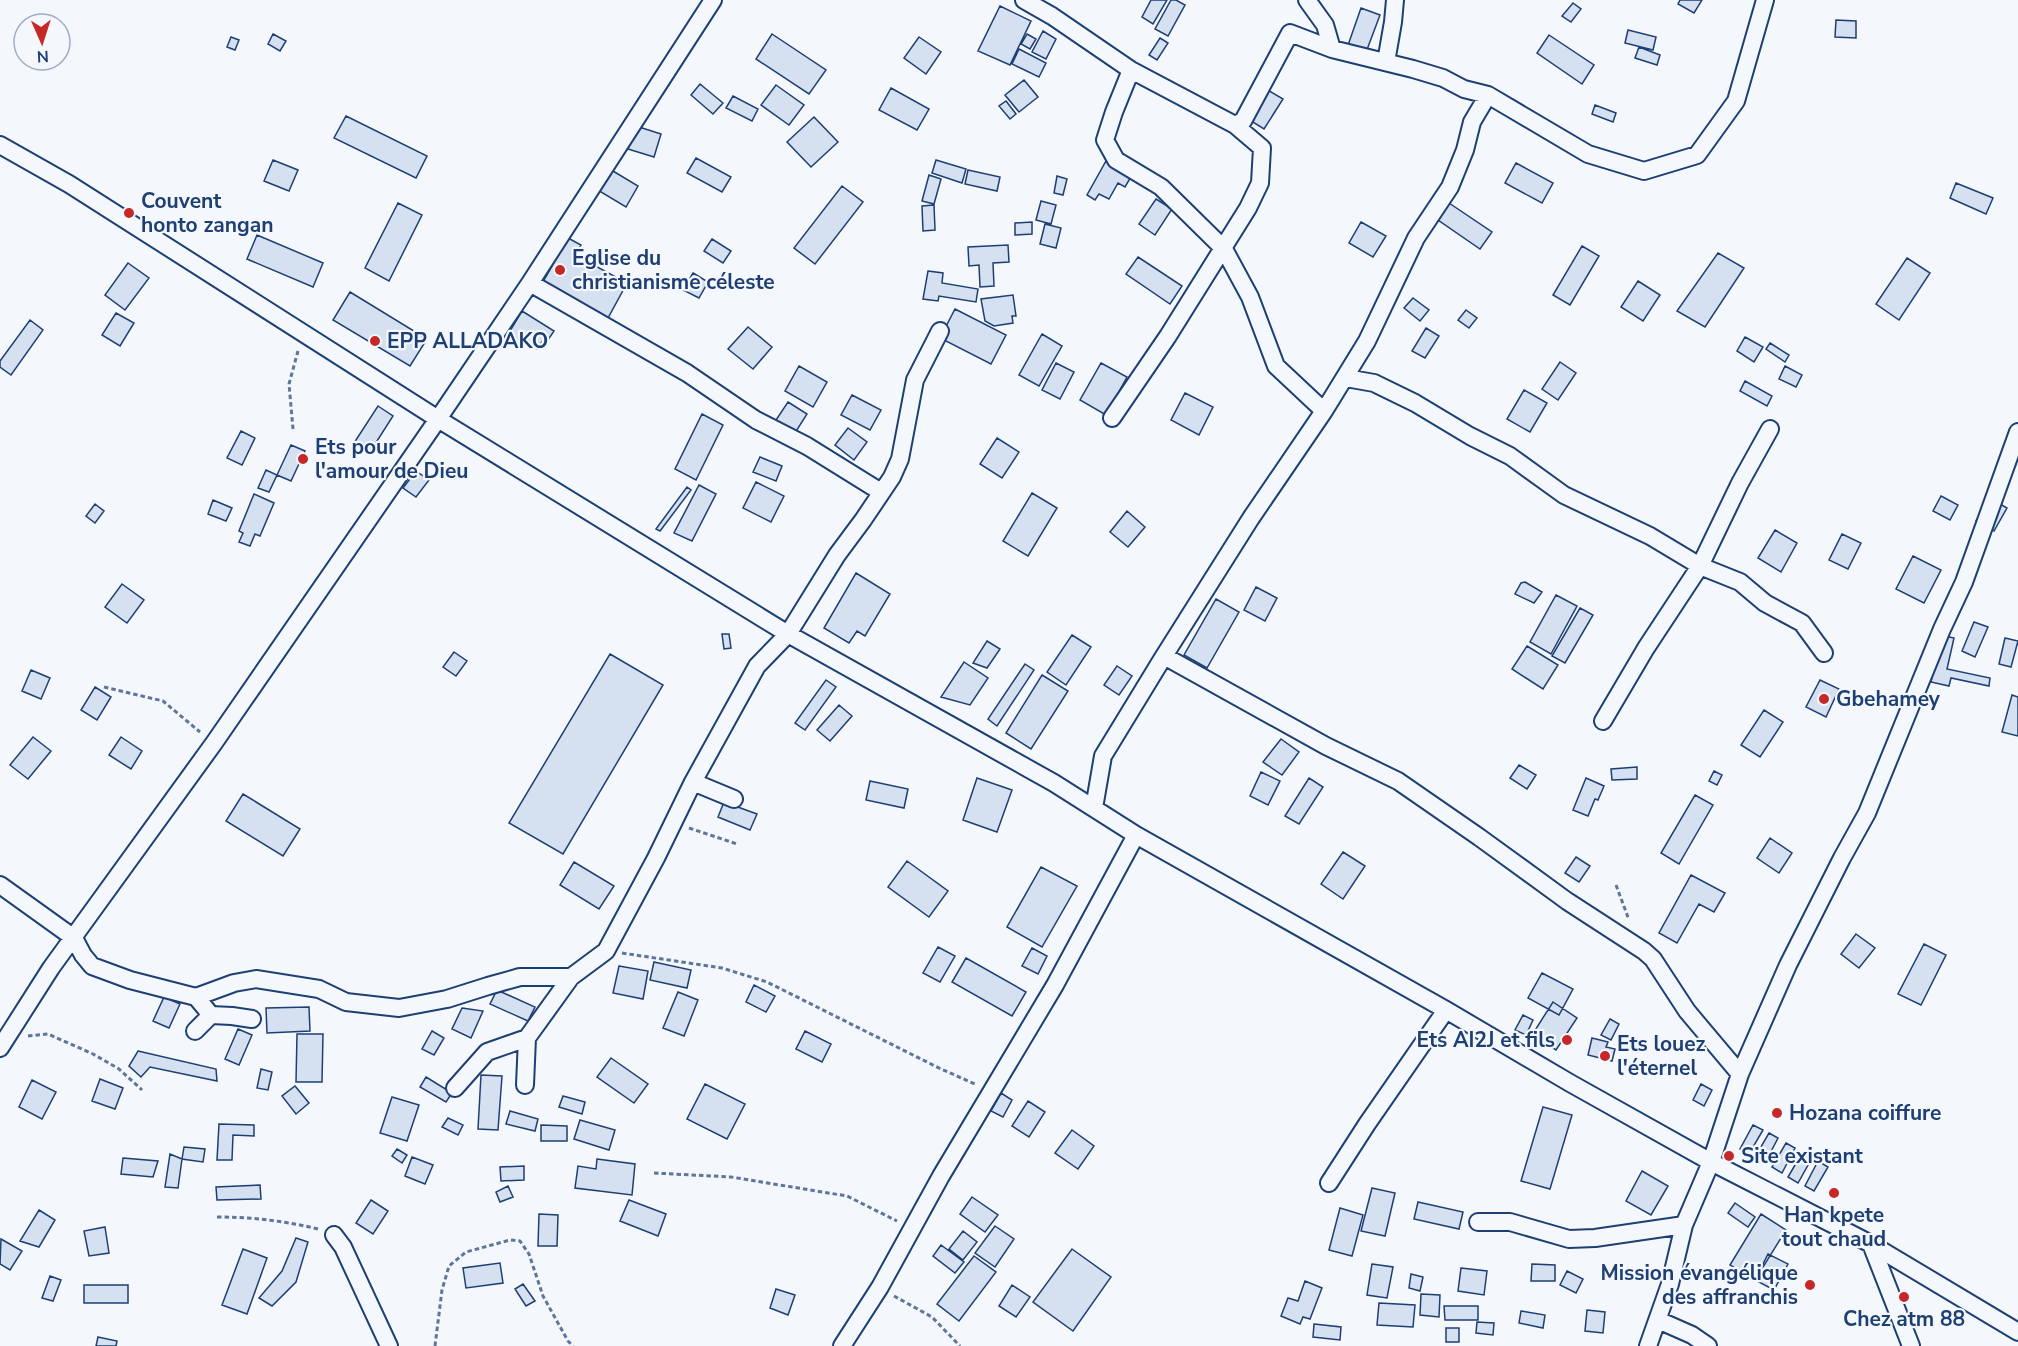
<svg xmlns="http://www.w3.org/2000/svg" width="2018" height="1346" font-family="'Nunito Sans',sans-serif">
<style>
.building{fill:#d5e0f0;stroke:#1d3f73;stroke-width:1.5}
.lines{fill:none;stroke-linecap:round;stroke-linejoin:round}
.street-casing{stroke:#1d3f73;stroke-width:20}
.path{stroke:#5e769c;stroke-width:3;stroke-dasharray:4.5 3;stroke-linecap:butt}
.street{stroke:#f4f7fb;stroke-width:16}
.poi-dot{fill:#c62828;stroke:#f4f7fb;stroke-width:2}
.labels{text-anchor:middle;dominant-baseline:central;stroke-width:4.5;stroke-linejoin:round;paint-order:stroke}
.poi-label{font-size:21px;font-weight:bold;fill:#1d3f73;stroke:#f4f7fb;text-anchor:start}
</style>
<rect width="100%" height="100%" fill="#f4f7fb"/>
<path class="building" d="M1151,0H1167L1153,24L1142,17Z
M1171,0H1176L1185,5L1168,36L1155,29Z
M1680,0H1702L1694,13L1678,4Z
M1573,3L1581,9L1571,22L1562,16Z
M1000,6L1031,21L1010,65L978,51Z
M1361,8L1380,15L1365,55L1347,48Z
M1836,20L1856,21V38L1835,37Z
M1628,30L1656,37L1653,50L1625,43Z
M1043,31L1056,39L1046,59L1032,52Z
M273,34L286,41L280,51L268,44Z
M772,34L826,70L809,94L756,59Z
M1027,34L1036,39L1030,49L1021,44Z
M1549,35L1594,65L1582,84L1537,53Z
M231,37L239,40L235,50L227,47Z
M919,37L941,52L926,74L904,58Z
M1160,38L1168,43L1157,60L1149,55Z
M1639,47L1660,55L1657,65L1635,58Z
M1019,49L1046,63L1039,77L1012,64Z
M1024,80L1038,97L1019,112L1005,95Z
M700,84L723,103L713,114L691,95Z
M776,85L804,105L789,125L761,105Z
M891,88L929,109L917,130L879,110Z
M1266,89L1283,99L1264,129L1248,119Z
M733,96L758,109L752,121L726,108Z
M1006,101L1016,114L1010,119L999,106Z
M1595,105L1616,113L1613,122L1592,114Z
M346,116L427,156L416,178L334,138Z
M814,117L838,142L811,167L787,142Z
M636,126L661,134L654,157L628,149Z
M696,158L731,177L722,192L687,173Z
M273,160L298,170L289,191L264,181Z
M936,160L966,169L962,183L932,173Z
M1106,161L1132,175L1125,187L1118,183L1109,199L1099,194L1095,200L1087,195Z
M1516,163L1553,183L1542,203L1505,183Z
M608,168L638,186L626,207L596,189Z
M968,170L1000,177L997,191L965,184Z
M929,175L941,179L934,204L922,201Z
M1057,176L1067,179L1063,195L1054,193Z
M1956,183L1993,198L1986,214L1950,198Z
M842,186L863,202L815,264L794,248Z
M1156,199L1172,209L1155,235L1139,224Z
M1041,201L1056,205L1051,224L1036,220Z
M398,203L422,215L389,281L365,268Z
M1449,203L1492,232L1480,249L1438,220Z
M934,205L935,230L923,231L922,206Z
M1032,222V234L1015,235V223Z
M1361,222L1386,236L1373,257L1349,243Z
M1045,224L1061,228L1056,248L1040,244Z
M257,235L323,263L313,287L247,259Z
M568,238L581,245L575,255L627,283L608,318L543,282Z
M712,239L731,251L723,263L704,251Z
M1008,245L1009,262L993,263L994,286L980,287L979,265L969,266L968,247Z
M1582,246L1599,256L1570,305L1553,295Z
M1718,253L1744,268L1705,327L1677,311Z
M1138,257L1182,286L1170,304L1126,274Z
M1907,258L1930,273L1899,320L1876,304Z
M128,263L149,278L125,310L105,295Z
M928,271L943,273L942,283L978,289L976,302L939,296L938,301L923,299Z
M693,273L708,282L699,298L683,290Z
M1638,281L1660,295L1643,321L1621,307Z
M350,292L427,339L410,366L333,320Z
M1013,295L1016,316H1012L1013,323L994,326L985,321L981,299Z
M1413,298L1429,310L1420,321L1404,308Z
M955,309L1006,335L991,364L940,338Z
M1466,310L1477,318L1469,328L1458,320Z
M522,311L554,331L548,340L544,339L537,349L526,343L524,346L507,336Z
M116,313L134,323L120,346L102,335Z
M30,320L43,330L11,375L0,367V361Z
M748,327L772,347L753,369L728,349Z
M1426,328L1439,336L1425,358L1412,351Z
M1042,334L1062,346L1039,386L1019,375Z
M1745,337L1763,347L1754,362L1737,351Z
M1770,343L1789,355L1785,362L1766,349Z
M1560,362L1576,373L1558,400L1542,389Z
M1056,363L1074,372L1060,399L1042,390Z
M1101,363L1127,377L1106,415L1080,400Z
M799,366L827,382L813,407L785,391Z
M1785,366L1802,375L1796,387L1779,379Z
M1745,381L1772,396L1767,406L1740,391Z
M1524,390L1547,403L1530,432L1507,419Z
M1185,393L1213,407L1199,435L1171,420Z
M852,395L881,410L870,430L841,415Z
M788,402L807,414L795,433L776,420Z
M378,406L393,416L370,452L354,443Z
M702,414L723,425L696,480L675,469Z
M848,428L867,442L854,460L835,445Z
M241,431L255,438L242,465L227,458Z
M997,438L1019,452L1002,478L980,464Z
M291,445L305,451L291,481L277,475Z
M760,457L782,466L776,481L753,472Z
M266,470L277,475L269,492L258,488Z
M416,471L429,480L416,497L403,488Z
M756,482L784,496L771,522L743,508Z
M699,485L716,494L692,541L674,533Z
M687,487L691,490L660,531L656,529Z
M1032,493L1057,508L1028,556L1003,541Z
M254,494L274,503L260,536L255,534L250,546L239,542L243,533L239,531Z
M1941,496L1958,505L1950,520L1933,511Z
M1990,498L2007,508L1994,531L1976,521Z
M213,500L232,508L226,521L208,514Z
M95,504L104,511L95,523L86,516Z
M1127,511L1145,527L1128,547L1110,532Z
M1775,530L1797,543L1781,572L1758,558Z
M1842,534L1861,543L1848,569L1829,560Z
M1913,556L1941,570L1924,603L1896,589Z
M856,573L890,594L865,636L857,631L849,643L824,628Z
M1525,582L1542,592L1534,603L1515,594L1521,583Z
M122,584L144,600L127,623L105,607Z
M1256,587L1277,598L1265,621L1244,610Z
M1556,595L1577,606L1551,654L1530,642Z
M1216,599L1239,612L1207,668L1184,655Z
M1580,608L1593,615L1565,663L1552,656Z
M1974,622L1988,627L1975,657L1962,651Z
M722,634H729L731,648L724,649Z
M1072,635L1091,647L1066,685L1047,672Z
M1941,635L1954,638L1947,669L1990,678L1989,686L1951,678L1949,686L1931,682Z
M2005,638L2018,641L2011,667L1999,664Z
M987,641L1000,649L987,668L973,663Z
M1527,646L1558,665L1543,689L1512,669Z
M454,652L467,661L456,676L443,667Z
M610,654L663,685L563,854L509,823Z
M964,662L988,678L970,705L941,697Z
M1025,664L1034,670L997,726L988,719Z
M1117,666L1132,676L1119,695L1104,685Z
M31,670L50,678L41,699L22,691Z
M1042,675L1068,691L1031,749L1006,733Z
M826,680L836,687L805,730L795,723Z
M1820,680L1839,689L1826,717L1806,707Z
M95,687L111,697L97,720L81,710Z
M2012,695L2018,697V736L2002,732Z
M839,705L852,716L830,741L817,730Z
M1764,710L1783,722L1760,757L1741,745Z
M33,737L51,751L28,779L10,765Z
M121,737L142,751L131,769L109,755Z
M1281,739L1299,752L1282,775L1263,762Z
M1519,765L1536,775L1527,789L1510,778Z
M1637,767V779L1612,780L1611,769Z
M1714,771L1722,775L1717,785L1709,781Z
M1261,772L1280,781L1268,805L1250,796Z
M977,778L1012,790L997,832L963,820Z
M1309,778L1323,787L1299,824L1285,816Z
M1586,778L1604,786L1598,800L1595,799L1588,816L1573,810Z
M870,781L908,789L904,808L866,800Z
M243,794L300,829L283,856L226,821Z
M1695,795L1713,805L1679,864L1661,853Z
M724,802L757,814L750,830L718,817Z
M1770,838L1792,853L1779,873L1757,858Z
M1343,852L1365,866L1343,899L1321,884Z
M1576,857L1590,866L1579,882L1565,873Z
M907,861L948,891L929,917L888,887Z
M574,862L614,886L599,909L560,885Z
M1041,867L1077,886L1042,947L1007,927Z
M1691,875L1725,893L1714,912L1699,904L1677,943L1659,933Z
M1856,934L1875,948L1859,968L1841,954Z
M1924,944L1946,955L1921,1005L1898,994Z
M938,947L955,956L940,982L923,973Z
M1032,948L1047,956L1038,974L1022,966Z
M966,958L1026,992L1012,1016L952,982Z
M654,962L691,970L687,988L650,980Z
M619,966L648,971L643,999L613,993Z
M1542,973L1573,989L1559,1015L1528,998Z
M754,985L775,996L766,1012L746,1002Z
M497,990L535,1007L528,1021L490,1004Z
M678,992L698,1000L684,1036L663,1028Z
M164,997L180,1004L169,1028L153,1021Z
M1553,1002L1577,1018L1556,1050L1532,1035Z
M309,1007L310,1031L267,1033L266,1008Z
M462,1008L483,1011L471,1038L452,1029Z
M1523,1015L1533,1020L1526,1035L1515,1030Z
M1610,1019L1619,1024L1611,1040L1601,1035Z
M238,1029L252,1035L239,1065L225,1059Z
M432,1031L444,1038L434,1055L422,1049Z
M805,1031L831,1044L822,1062L796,1049Z
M297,1034H323L322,1082H296Z
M1592,1038L1608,1042L1606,1047L1615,1049L1612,1061L1588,1055Z
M138,1051L216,1069L217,1081L150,1067L141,1077L129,1066Z
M611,1058L648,1084L634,1103L597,1077Z
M261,1069L272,1072L268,1090L257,1088Z
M481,1075L502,1076L498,1130L478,1129Z
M426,1077L452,1093L446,1102L420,1087Z
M100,1079L123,1088L115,1109L92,1101Z
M32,1080L56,1092L42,1119L19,1107Z
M705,1084L745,1104L727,1139L687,1119Z
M1701,1084L1712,1090L1704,1106L1693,1100Z
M295,1086L309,1103L296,1114L282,1096Z
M1001,1093L1012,1100L1003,1117L991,1111Z
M563,1096L585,1102L582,1114L559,1107Z
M392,1097L419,1105L407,1141L380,1133Z
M1028,1101L1045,1112L1029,1137L1012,1126Z
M1543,1107L1572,1115L1550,1189L1521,1181Z
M510,1111L538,1119L535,1131L506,1124Z
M448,1118L463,1125L458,1135L442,1127Z
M580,1120L615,1130L609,1150L574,1139Z
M219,1124L254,1125V1136L233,1135L232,1160H217Z
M541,1125L567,1126V1141H541Z
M1753,1125L1763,1130L1749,1154L1740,1149Z
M1072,1130L1094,1146L1078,1169L1055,1153Z
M1769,1133L1778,1138L1765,1163L1755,1157Z
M1786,1143L1795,1148L1782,1173L1772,1167Z
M184,1147L205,1149L203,1162L182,1159Z
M397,1149L407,1155L402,1163L392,1156Z
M1802,1153L1812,1158L1798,1183L1788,1177Z
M170,1154L182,1159L178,1188L165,1187Z
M412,1157L433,1165L425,1184L405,1176Z
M123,1158L158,1161L153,1177L121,1174Z
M597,1159L635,1164L632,1195L575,1188L578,1166L596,1169Z
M1818,1161L1828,1167L1814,1191L1805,1186Z
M524,1166V1180L501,1181L500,1167Z
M1642,1171L1668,1186L1651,1215L1626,1201Z
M260,1185L261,1199L217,1200L216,1187Z
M508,1186L513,1197L500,1202L496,1192Z
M1372,1188L1395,1193L1385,1236L1361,1231Z
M972,1197L998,1215L985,1232L960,1214Z
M371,1200L388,1211L373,1234L356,1223Z
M629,1200L666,1214L658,1236L620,1221Z
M1418,1202L1463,1212L1459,1229L1414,1219Z
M1735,1203L1755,1217L1748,1227L1728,1213Z
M1340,1208L1363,1215L1352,1256L1329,1250Z
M39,1210L55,1220L39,1247L20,1241Z
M539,1214L558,1215L557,1246H538Z
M1761,1214L1786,1230L1755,1280L1730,1265Z
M995,1226L1014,1239L995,1267L975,1253Z
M105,1227L109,1253L89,1256L84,1231Z
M963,1231L977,1242L963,1260L949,1249Z
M296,1238L308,1242L296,1282L272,1306L259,1298L282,1271Z
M1,1239L22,1251L10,1270L0,1264Z
M941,1245L964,1262L955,1273L933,1256Z
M243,1249L267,1258L247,1314L222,1305Z
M1072,1249L1111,1277L1073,1331L1033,1302Z
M1768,1254L1788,1264L1774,1290L1755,1280Z
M974,1256L996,1272L959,1321L937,1304Z
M500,1263L503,1283L466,1288L463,1268Z
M1372,1264L1393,1267L1387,1298L1367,1295Z
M1532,1264L1555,1265V1281H1531Z
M1461,1268L1487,1271L1484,1295L1458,1291Z
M1567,1271L1583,1279L1576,1293L1560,1285Z
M1411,1274L1423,1277L1420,1291L1409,1288Z
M50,1276L61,1280L53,1301L42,1298Z
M1305,1281L1322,1288L1310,1319L1303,1317L1300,1324L1281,1316L1288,1298L1298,1301Z
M523,1284L535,1301L526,1306L515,1289Z
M84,1285H128V1303H84Z
M1012,1285L1030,1297L1016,1317L999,1306Z
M776,1289L795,1295L788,1315L770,1308Z
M1421,1294L1440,1295L1439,1317L1420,1315Z
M1379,1303L1415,1305L1413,1327L1377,1325Z
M1444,1306H1478V1320H1445Z
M1587,1310L1605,1312L1603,1333L1585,1331Z
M1521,1311L1545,1315L1543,1328L1519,1323Z
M1477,1322L1494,1323L1493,1335L1476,1333Z
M1314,1324L1341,1327L1340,1340L1313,1337Z
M1446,1328H1459V1342H1446Z
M98,1337L117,1341L116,1346H96Z"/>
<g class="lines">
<g class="street-casing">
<path id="street" d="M1024,0L1052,16L1131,70L1235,125L1243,121L1290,33L1332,49L1413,69L1443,78L1464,89L1488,95
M1307,0L1325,25L1332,49
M1386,62L1393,22L1395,0
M1131,70L1114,112L1105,140L1116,160L1161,187L1224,249L1250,297L1276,366L1324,411L1251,518L1164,656L1326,746L1398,781L1479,837L1567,901L1644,951L1653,959L1687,1011L1740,1074
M0,145L69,184L438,419L788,634L1054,783L1136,835L1446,1010L1570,1083L1711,1162L1871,1244L2018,1332
M530,283L687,373L756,420L807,446L881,492
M1346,378L1374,383L1415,403L1470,436L1510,456L1564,495L1650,536L1700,566L1740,483L1770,429
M1324,411L1367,341L1416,238L1450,187L1465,150L1472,122L1488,95L1588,154L1644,171L1697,155L1736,101L1765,0
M1112,418L1168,336L1248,208L1260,183L1262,148L1235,125
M1603,721L1646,648L1700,566L1740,582L1765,603L1802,623L1824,653
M693,782L734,799
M1094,808L1103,756L1164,656
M0,885L74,938L83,955L92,966L130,980L196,997L211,1015
M196,997L234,983L256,979L319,989L346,1002L399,1008L447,999L488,986L520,977H571L606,951L656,858L693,782L757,666L788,634L837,555L863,520L892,477L900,459L915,380L940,331
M195,1031L211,1015L232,1016L252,1019
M0,1048L51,968L214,743L438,419L530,283L713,0
M525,1085L527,1038L571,977
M455,1088L487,1052L527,1038
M1329,1183L1367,1124L1446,1010
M1478,1222H1510L1569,1239L1595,1238L1684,1225
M334,1235L343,1247L389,1346
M1871,1244L1911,1346
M1658,1320L1692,1335L1708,1346
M842,1346L880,1287L941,1176L1055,985L1136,835
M1648,1346L1670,1284L1684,1225L1711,1162L1740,1074L1788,965L1842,858L1867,813L1942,629L1964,582L2018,432"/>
</g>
<path class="path" d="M293,429L289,384L298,351
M104,687L163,701L200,732
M689,828L737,844
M1616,885L1629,920
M622,953L722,968L767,982L941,1069L975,1084
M28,1036L48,1034L93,1054L119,1069L142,1090
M654,1173L731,1177L847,1196L897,1221
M217,1217C252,1217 285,1221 318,1229
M894,1296L932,1317L960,1346
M435,1346L442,1290L449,1266L466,1252L510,1240L520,1241L529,1254L543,1296L568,1341L573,1346"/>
<use href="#street" class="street"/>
</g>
<g class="poi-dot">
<circle cx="129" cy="213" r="6"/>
<circle cx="560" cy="270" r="6"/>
<circle cx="375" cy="341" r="6"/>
<circle cx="303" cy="459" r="6"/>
<circle cx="1824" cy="699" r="6"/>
<circle cx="1567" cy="1040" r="6"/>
<circle cx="1605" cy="1056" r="6"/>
<circle cx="1777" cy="1113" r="6"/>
<circle cx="1729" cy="1156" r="6"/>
<circle cx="1834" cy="1193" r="6"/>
<circle cx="1810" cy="1285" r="6"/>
<circle cx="1904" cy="1297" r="6"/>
</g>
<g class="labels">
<g class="poi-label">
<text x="141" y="201">Couvent<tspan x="141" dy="24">honto zangan</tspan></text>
<text x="572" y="258">Eglise du<tspan x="572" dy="24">christianisme céleste</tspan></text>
<text x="387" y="341">EPP ALLADAKO</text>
<text x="315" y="447">Ets pour<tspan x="315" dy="24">l'amour de Dieu</tspan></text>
<text x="1836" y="699">Gbehamey</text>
<text x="1555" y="1040" text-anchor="end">Ets AI2J et fils</text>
<text x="1617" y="1044">Ets louez<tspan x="1617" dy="24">l'éternel</tspan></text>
<text x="1789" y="1113">Hozana coiffure</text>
<text x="1741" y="1156">Site existant</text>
<text x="1834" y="1215" text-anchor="middle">Han kpete<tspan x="1834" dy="24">tout chaud</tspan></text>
<text x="1798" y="1273" text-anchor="end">Mission évangélique<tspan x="1798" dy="24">des affranchis</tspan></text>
<text x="1904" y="1319" text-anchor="middle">Chez atm 88</text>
</g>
</g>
<g transform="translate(42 42) rotate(177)"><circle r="28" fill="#f4f7fb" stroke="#9eadc5" stroke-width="1.5"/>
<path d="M0-4.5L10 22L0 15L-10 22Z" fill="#c62828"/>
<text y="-9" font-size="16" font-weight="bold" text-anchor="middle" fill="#1d3f73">N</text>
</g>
</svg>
